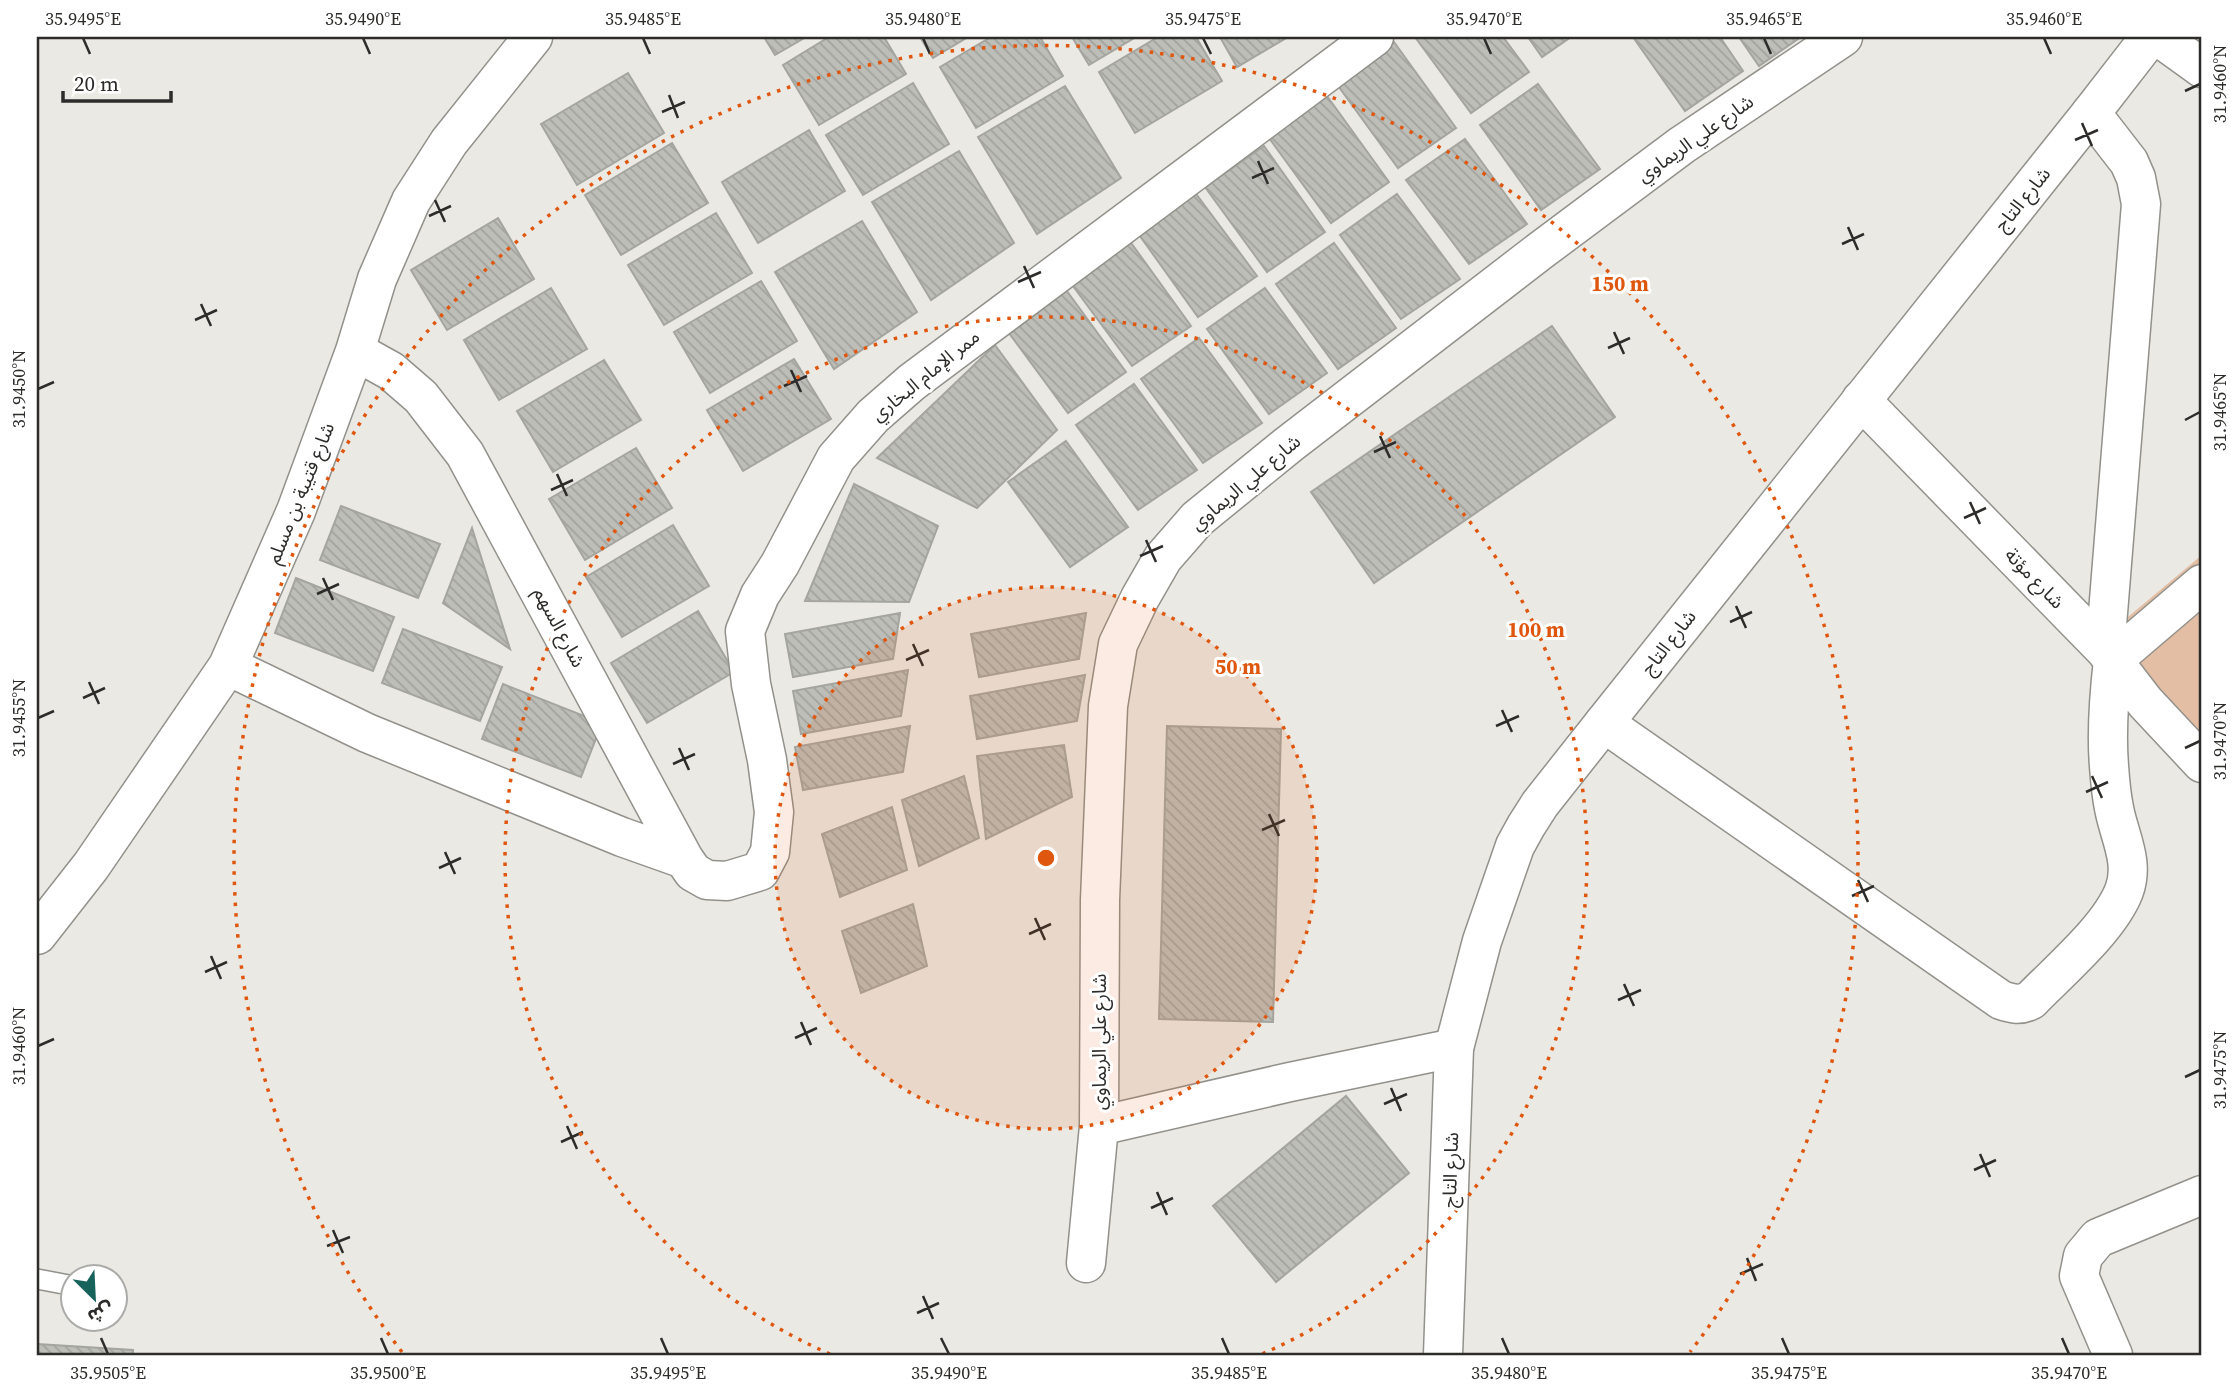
<svg xmlns="http://www.w3.org/2000/svg" width="2239" height="1392" font-family="'Source Serif 4','Noto Sans Arabic',serif">
<style>
.park{fill:#e3bea4}
.building{fill:url(#building-back-hatch);stroke:#a4a59f;stroke-width:2}
.lines{fill:none;stroke-linecap:round;stroke-linejoin:round}
.lane-casing{stroke:#92918b;stroke-width:22}
.street-casing{stroke:#92918b;stroke-width:41}
.secondary-casing{stroke:#92918b;stroke-width:41}
.lane{stroke:#fff;stroke-width:19}
.street{stroke:#fff;stroke-width:38}
.secondary{stroke:#fff;stroke-width:38}
.ticks{fill:none;stroke:#2d2c2a;stroke-width:2.5}
.ring{fill:none;stroke:#df570e;stroke-width:3.5;stroke-dasharray:3.5 7}
.labels{text-anchor:middle;dominant-baseline:central;stroke-width:6;stroke-linejoin:round;paint-order:stroke}
.street-label{font-size:19px;fill:#2d2c2a;stroke:#fff}
.centre{fill:#df570e;stroke:#fff;stroke-width:3.5}
.ring-label{font-size:21px;text-anchor:middle;font-weight:bold;fill:#df570e;stroke:#fff;stroke-width:6;stroke-linejoin:round;paint-order:stroke}
.neatline{fill:none;stroke:#2d2c2a;stroke-width:2.5}
.ticks-label{font-size:18px;text-anchor:middle;fill:#2d2c2a}
</style>
<defs>
<pattern id="building-back-hatch" width="6" height="6" patternUnits="userSpaceOnUse" patternTransform="scale(1.75)"><rect width="6" height="6" fill="#bdbeb8"/><path d="M-1 5l2 2M0 0l6 6M5-1l2 2" fill="none" stroke="#a3a39e"/></pattern>
</defs>
<rect width="100%" height="100%" fill="#ebe9e3"/>
<path class="park" d="M2202,555V741L2110,632Z"/>
<path class="building" d="M764,37H806L775,55Z
M829,37H884L906,74L819,125L783,65Z
M920,37H968L933,58Z
M991,37H1040L1063,76L976,128L940,67Z
M1072,37H1136L1089,65Z
M1158,37H1196L1222,81L1135,133L1099,72Z
M1220,37H1288L1237,67Z
M1415,37H1503L1529,72L1471,113Z
M1528,37H1571L1542,57Z
M1633,37H1720L1743,71L1685,111Z
M1739,37H1801L1759,66Z
M1394,42L1456,128L1398,168L1336,83Z
M628,73L664,133L577,185L541,124Z
M913,83L949,144L863,195L826,135Z
M1538,84L1600,169L1541,210L1480,125Z
M1065,86L1121,178L1037,234L978,137Z
M1327,96L1389,182L1331,223L1269,138Z
M809,130L845,191L758,243L722,182Z
M1465,139L1527,224L1469,264L1406,180Z
M672,143L708,203L621,255L585,195Z
M1264,146L1325,232L1267,272L1205,187Z
M959,151L1014,243L931,300L872,202Z
M1194,191L1257,276L1198,317L1137,232Z
M1397,194L1460,279L1401,319L1340,235Z
M716,213L752,273L664,325L628,265Z
M498,218L534,279L447,330L411,270Z
M862,221L917,312L834,369L775,272Z
M1129,240L1191,326L1132,366L1070,282Z
M1334,243L1396,328L1338,369L1276,284Z
M761,281L797,341L710,393L674,332Z
M1064,287L1126,372L1068,413L1006,329Z
M551,288L587,349L499,400L464,340Z
M1265,288L1327,373L1269,414L1207,329Z
M1552,326L1615,417L1374,583L1311,492Z
M1199,338L1262,423L1203,463L1141,379Z
M995,345L1057,430L977,508L877,458Z
M794,359L831,419L743,471L707,410Z
M604,360L641,420L553,472L517,411Z
M1134,384L1197,470L1138,510L1076,425Z
M1066,441L1128,527L1070,567L1008,482Z
M636,448L672,508L585,560L549,499Z
M854,484L938,526L909,602L805,601Z
M341,506L440,544L418,598L320,560Z
M673,525L709,586L622,637L586,577Z
M472,528L510,649L443,603Z
M296,578L394,617L373,671L275,633Z
M698,611L734,672L647,723L611,663Z
M900,613L893,659L793,677L785,634Z
M1086,613L1079,659L979,677L971,634Z
M403,629L502,667L480,721L382,683Z
M908,670L901,716L801,734L793,691Z
M1085,675L1077,721L977,739L970,696Z
M503,684L602,723L581,777L482,739Z
M910,726L903,772L803,790L795,747Z
M1167,726L1281,729L1273,1022L1159,1019Z
M1064,745L1072,797L986,839L977,756Z
M964,776L979,838L919,866L902,800Z
M892,807L907,870L840,897L822,834Z
M913,904L927,966L861,993L842,931Z
M1346,1096L1409,1173L1276,1282L1213,1206Z
M37,1344L133,1350V1355H37Z"/>
<g class="lines">
<g class="lane-casing">
<path id="lane" d="M37,1279L74,1286"/>
</g>
<g class="street-casing">
<path id="street" d="M2159,37L2202,68
M2091,113L2129,162L2136,178L2141,204L2105,650
M355,351L391,371L421,397L465,454L684,859L693,872L707,880L727,881L760,871L770,852L774,812L767,760L751,684L745,631L760,595L780,564L836,458L873,416L912,382L1374,37
M1861,400L2105,650L2145,702L2202,763
M228,666L367,733L622,837L684,859
M1604,723L2001,1000C2013,1004 2020,1006 2031,1000C2060,970 2109,929 2124,891C2135,862 2119,836 2114,808C2111,794 2110,780 2109,766C2106,730 2109,695 2113,660L2202,584
M37,935L91,866L228,666L296,511L355,351L377,279L411,201L449,142L533,37
M1099,1126L1290,1082L1454,1048
M1086,1263L1099,1126L1100,900L1108,706L1118,644L1140,598L1163,558L1197,519L1288,445L1540,251L1682,145L1843,37
M2113,1355L2079,1276L2083,1256L2098,1238L2202,1195"/>
</g>
<g class="secondary-casing">
<path id="secondary" d="M1443,1355L1454,1048L1482,941L1515,846L1526,826L1540,804L1604,723L2091,113L2150,37"/>
</g>
<use href="#lane" class="lane"/>
<use href="#street" class="street"/>
<use href="#secondary" class="secondary"/>
</g>
<path class="ticks" d="M83,38L90,54M363,38L370,54M643,38L650,54M923,38L930,54M1203,38L1211,54M1484,38L1491,54M1764,38L1771,54M2044,38L2051,54M2185,91L2200,84M669,95L678,118M662,112L685,102M2082,123L2092,146M2075,140L2098,130M1258,161L1268,184M1252,178L1274,168M435,200L445,222M429,216L451,206M1848,227L1858,250M1842,244L1864,234M1024,266L1034,288M1018,282L1041,272M201,304L211,326M195,320L217,310M1614,332L1624,354M1608,348L1630,338M791,370L801,392M784,386L807,376M38,389L54,382M2185,420L2200,412M1380,436L1390,458M1374,452L1396,442M557,474L567,496M551,490L573,480M1970,502L1980,524M1964,518L1986,508M1146,540L1156,562M1140,556L1163,546M323,578L333,600M317,594L339,584M1736,606L1746,628M1730,622L1752,612M913,644L923,666M906,660L929,650M89,682L99,704M83,698L105,688M1502,710L1512,732M38,718L54,711M1496,726L1519,716M679,748L689,770M2185,748L2200,741M673,764L695,754M2092,776L2102,798M2086,792L2108,782M1269,814L1279,836M1262,830L1285,820M445,852L455,874M439,868L461,858M1858,880L1868,902M1852,896L1874,886M1035,918L1045,940M1029,934L1051,924M211,956L221,979M205,972L227,962M1624,984L1634,1006M1618,1000L1641,990M801,1022L811,1045M795,1038L817,1028M38,1046L54,1039M2185,1077L2200,1070M1391,1088L1401,1111M1384,1104L1407,1094M567,1126L577,1149M561,1142L583,1132M1980,1154L1990,1177M1974,1170L1996,1160M1157,1192L1167,1215M1151,1208L1173,1198M333,1230L343,1253M327,1246L350,1237M1747,1258L1756,1281M1740,1274L1763,1264M923,1296L933,1319M917,1313L939,1303M101,1338L108,1354M381,1338L388,1354M661,1338L668,1354M941,1338L949,1354M1222,1338L1229,1354M1502,1338L1509,1354M1782,1338L1789,1354M2062,1338L2069,1354"/>
<circle cx="1046" cy="858" r="271" fill="#df570e" fill-opacity=".12"/>
<g class="ring">
<circle cx="1046" cy="858" r="271"/>
<path d="M830 1354A541 541 0 1 1 1262 1354"/>
<path d="M402 1352A812 812 0 1 1 1690 1352"/>
</g>
<g class="labels">
<g class="street-label">
<text transform="translate(1695 138) rotate(-35)">شارع علي الريماوي</text>
<text transform="translate(2022 199) rotate(-51)">شارع التاج</text>
<text transform="translate(925 375) rotate(-39)">ممر الإمام البخاري</text>
<text transform="translate(1245 482) rotate(-40)">شارع علي الريماوي</text>
<text transform="translate(300 493) rotate(-68)">شارع قتيبة بن مسلم</text>
<text transform="translate(2035 578) rotate(46)">شارع مؤتة</text>
<text transform="translate(560 627) rotate(62)">شارع السهم</text>
<text transform="translate(1668 642) rotate(-52)">شارع التاج</text>
<text transform="translate(1099 1042) rotate(-90)">شارع علي الريماوي</text>
<text transform="translate(1450 1170) rotate(-88)">شارع التاج</text>
</g>
</g>
<circle cx="1046" cy="858" r="10" class="centre"/>
<g class="ring-label">
<text x="1620" y="291">150 m</text>
<text x="1536" y="637">100 m</text>
<text x="1238" y="674">50 m</text>
</g>
<rect width="2239" height="1392" fill="none" stroke="#ffffff" stroke-width="77"/>
<g transform="translate(94 1298) rotate(156)"><circle r="33" fill="#ffffff" stroke="#ababaa" stroke-width="2"/>
<path d="M0-5L12 26L0 18L-12 26Z" fill="#17635c"/>
<text y="-10" font-size="19" font-weight="bold" text-anchor="middle" fill="#2d2c2a">ش</text>
</g>
<path d="M63 91v10h108v-10" fill="none" stroke="#2d2c2a" stroke-width="3.5"/>
<text x="74" y="91" font-size="21" fill="#2d2c2a" stroke="#ffffff" stroke-width="5" paint-order="stroke">20 m</text>
<rect x="38" y="38" width="2162" height="1316" class="neatline"/>
<g class="ticks-label">
<text x="83" y="25">35.9495°E</text>
<text x="363" y="25">35.9490°E</text>
<text x="643" y="25">35.9485°E</text>
<text x="923" y="25">35.9480°E</text>
<text x="1203" y="25">35.9475°E</text>
<text x="1484" y="25">35.9470°E</text>
<text x="1764" y="25">35.9465°E</text>
<text x="2044" y="25">35.9460°E</text>
<text transform="translate(2220 84) rotate(-90)" y="6">31.9460°N</text>
<text transform="translate(19 389) rotate(-90)" y="6">31.9450°N</text>
<text transform="translate(2220 412) rotate(-90)" y="6">31.9465°N</text>
<text transform="translate(19 718) rotate(-90)" y="6">31.9455°N</text>
<text transform="translate(2220 741) rotate(-90)" y="6">31.9470°N</text>
<text transform="translate(19 1046) rotate(-90)" y="6">31.9460°N</text>
<text transform="translate(2220 1070) rotate(-90)" y="6">31.9475°N</text>
<text x="108" y="1379">35.9505°E</text>
<text x="388" y="1379">35.9500°E</text>
<text x="668" y="1379">35.9495°E</text>
<text x="949" y="1379">35.9490°E</text>
<text x="1229" y="1379">35.9485°E</text>
<text x="1509" y="1379">35.9480°E</text>
<text x="1789" y="1379">35.9475°E</text>
<text x="2069" y="1379">35.9470°E</text>
</g>
</svg>
